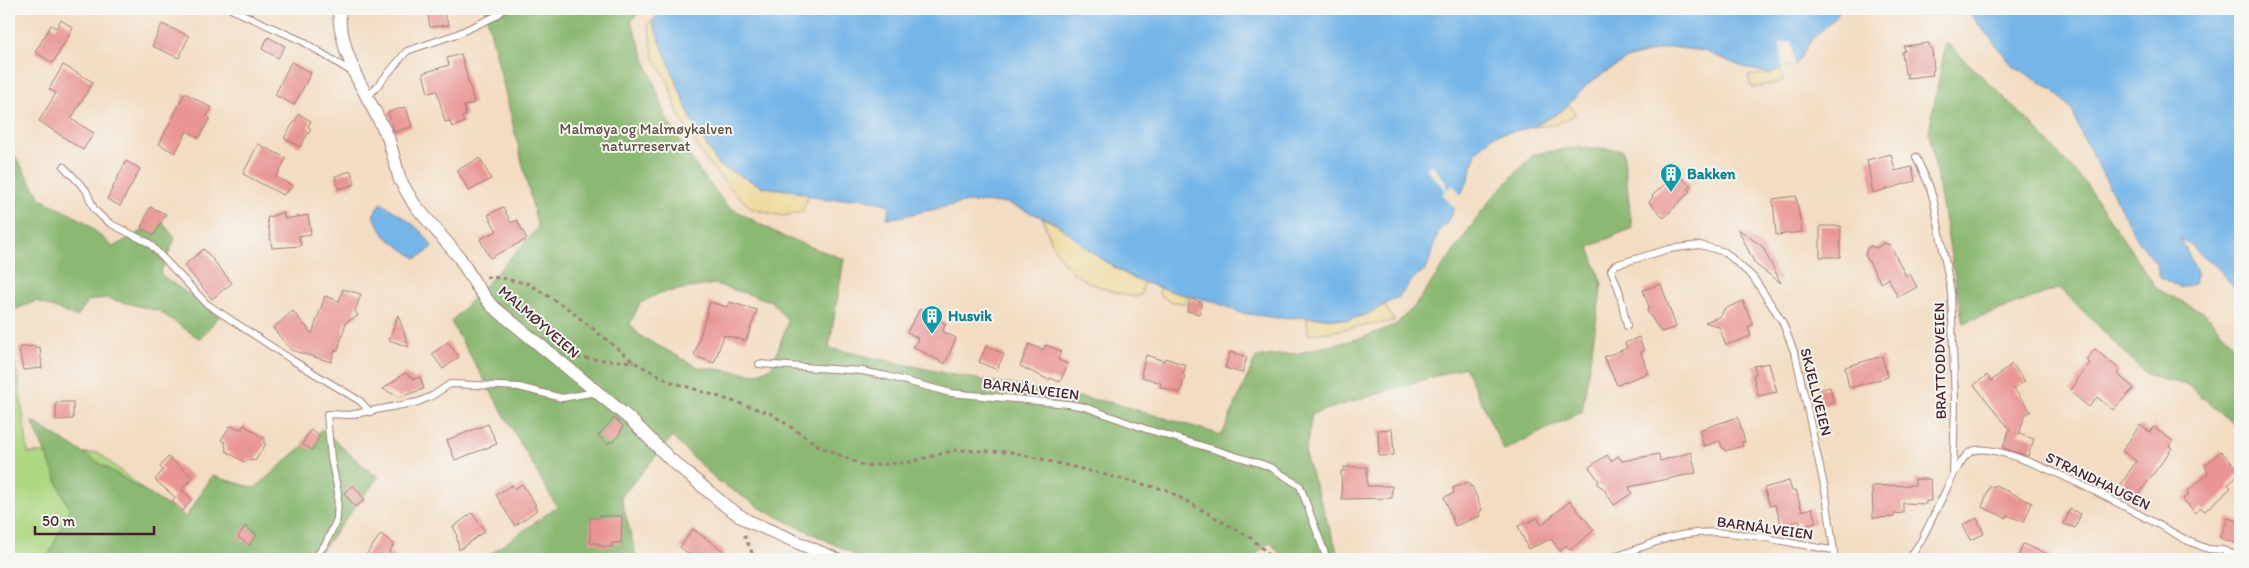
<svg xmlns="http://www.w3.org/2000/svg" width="2249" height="568" font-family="Itim,sans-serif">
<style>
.green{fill:#afd884;stroke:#7c7c58}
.forest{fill:#8bb872;stroke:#6a6c4e;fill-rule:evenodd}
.sand{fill:#eeda9e;stroke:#9c7c64}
.water{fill:#74b5e8;stroke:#5f6a8a}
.pier{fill:#f3dcc1}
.building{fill:#e99594}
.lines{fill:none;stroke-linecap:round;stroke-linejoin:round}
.service-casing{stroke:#9e7e76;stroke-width:8}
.minor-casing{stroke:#9e7e76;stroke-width:14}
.path{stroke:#9e7e76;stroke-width:3;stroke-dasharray:4 4;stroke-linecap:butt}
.service{stroke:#fff;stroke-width:6}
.minor{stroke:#fff;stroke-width:12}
.labels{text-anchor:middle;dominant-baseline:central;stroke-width:4;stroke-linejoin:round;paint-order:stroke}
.park-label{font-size:15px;fill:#634d41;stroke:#f6f6f2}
.culture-label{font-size:15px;font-weight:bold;fill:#0d838f;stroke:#f6f6f2;text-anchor:start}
.street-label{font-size:15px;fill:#4a1f2b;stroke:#f6f6f2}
</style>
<rect width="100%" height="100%" fill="#f6f6f2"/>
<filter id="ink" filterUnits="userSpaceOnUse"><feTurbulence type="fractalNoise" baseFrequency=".02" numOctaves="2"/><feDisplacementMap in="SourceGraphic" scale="10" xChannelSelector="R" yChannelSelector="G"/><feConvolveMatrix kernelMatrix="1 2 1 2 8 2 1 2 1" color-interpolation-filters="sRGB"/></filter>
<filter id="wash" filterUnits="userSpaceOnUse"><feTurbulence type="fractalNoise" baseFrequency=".0096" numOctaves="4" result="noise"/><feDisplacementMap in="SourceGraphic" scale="20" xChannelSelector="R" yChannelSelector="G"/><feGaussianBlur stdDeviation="1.12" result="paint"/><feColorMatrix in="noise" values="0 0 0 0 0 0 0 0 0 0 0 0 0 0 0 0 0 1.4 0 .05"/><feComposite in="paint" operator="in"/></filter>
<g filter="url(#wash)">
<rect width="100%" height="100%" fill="#f3dcc1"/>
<path class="green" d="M9,336L19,384L28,453H99L226,559H9Z"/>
<path class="forest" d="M485,9H642L631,21L667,119L695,165L727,206L784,237L844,259L829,348L949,374L1113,403L1222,435L1256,357L1299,353L1361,338L1395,325L1414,307L1490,200L1534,154L1577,147L1623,150L1632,228L1589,247L1602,284L1582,412L1504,450L1465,367L1312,414L1305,455L1340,559H1284L1270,542L1251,559H859L850,552L764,510L718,481L672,437L621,497L637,559H483L557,507L451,322L538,228ZM714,284L771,301L788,321L772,367L756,374L698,367L640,336L630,324L640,303L660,293Z
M1946,42L2032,124L2086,184L2157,289L2205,313L2240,352V429L2188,385L2148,376L2060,288L1963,323L1929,132Z
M9,146L41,199L84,221L113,247L161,221L175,238L160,274L219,316L200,339L159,311L105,298L88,301L77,317L36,301L9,312Z
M32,421L186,517L212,476L255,488L322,429L371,473L379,476L315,559H47L69,509Z"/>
<path class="sand" d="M652,21L692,121L794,191L809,195L802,212L783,216L752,209L726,184L705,159L679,116L669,84L654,58L648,24Z
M1781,68L1783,81L1752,88L1748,76L1769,74Z
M1568,104L1575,112V115L1557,124L1533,127L1562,111Z
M1043,218C1080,234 1105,270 1144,282L1141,295L1134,297C1082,284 1058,273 1043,218Z
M1160,288L1188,295L1185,303L1171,302L1159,295Z
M1385,305L1394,321L1328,332L1308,334L1307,317L1348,320Z"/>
<path class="water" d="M665,9H1840L1835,18L1812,39L1795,66L1782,67L1770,74L1743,67L1704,51L1670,47L1626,59L1589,83L1562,111L1533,127L1495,135L1476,152L1469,178L1447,223L1438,232L1427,268L1413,279L1400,296L1368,314L1348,320L1323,317L1278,318L1241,313L1212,301L1176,293L1134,279L1093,253L1056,223L1007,203L967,202L899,217L887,218L890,205L863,198L827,200L794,191L763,187L718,165L692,121L652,21Z
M1966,9H2240V295L2217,267L2180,237L2197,272L2194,284L2180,288L2160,277L2156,263L2137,239L2080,131L2072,110L2053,90L2013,66Z
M380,203C395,210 426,231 432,247L427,252L417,258L414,257L385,236L373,216Z"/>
<path class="pier" d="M1792,42L1795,66L1782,67L1780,43Z
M1431,164L1447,183L1445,185L1448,189L1453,185L1462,197L1456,210L1442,194L1446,190L1426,169Z"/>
<g id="blocks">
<path class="building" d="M427,9H442L449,25L430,27Z
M61,20L73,28L53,63L35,52L51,25L56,28Z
M162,24L189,36L179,58L152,46Z
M268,37L285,46L278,58L262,49Z
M1929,43L1930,48H1932L1934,70L1932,71L1933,75L1907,78V73L1905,74L1902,52L1905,51L1904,46Z
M461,54L474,103L464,106L466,116L462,117L464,123L452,127L450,121L445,122L437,91L428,93L423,73L449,65L447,58Z
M291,62L311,73L294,105L275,95Z
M63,65L93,82L71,119L94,133L83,150L39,121L56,93L49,89Z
M185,93L212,108L207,116L210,118L199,138L187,131L175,153L159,144Z
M406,107L412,127L394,132L388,112Z
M299,114L311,121L308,127L311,129L300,147L284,138Z
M258,144L286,158L276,177L293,186L283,195L243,174Z
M1891,154L1895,171L1912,167L1915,181L1873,193L1867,160Z
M480,158L491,179L469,191L457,170Z
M126,161L140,169L120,206L107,199Z
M351,171L355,184L339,189L335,176Z
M1677,173L1691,186L1688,189L1690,191L1664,218L1649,202L1653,197L1652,196Z
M1796,196L1802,232L1776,235L1773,199Z
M150,207L166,214L154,235L141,228Z
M503,207L511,223L517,220L527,239L490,258L480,239L497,231L488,215Z
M283,212L285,219L308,215L311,234L299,236L301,246L272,248L267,218Z
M1820,226H1841L1840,257H1820Z
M1738,229L1762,246L1781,283L1755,264Z
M1884,243L1890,245L1906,276L1910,274L1917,287L1898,297L1888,278L1881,283L1865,255L1867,249L1871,246L1876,248Z
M204,249L232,283L212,299L184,265Z
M1661,284L1676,327L1661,332L1647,311L1649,307L1643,290Z
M343,289L361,294L355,311L358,316L346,322L338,351L335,350L331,362L291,350L273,328L293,311L312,334L325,296L339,301Z
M1190,299L1202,302L1199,314L1187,311Z
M1743,301L1753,325L1748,327L1751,336L1726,345L1719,327L1705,322L1721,316L1724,309Z
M710,302L727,307L729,302L757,310L746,341L724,335L714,363L694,356Z
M920,309L946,324L942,331L956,338L945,364L914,347L918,338L907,332Z
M398,315L409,347L389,340Z
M1639,337L1644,351L1641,352L1648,373L1617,385L1604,357L1627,348L1625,343Z
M448,342L459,357L443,369L432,354Z
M1029,344L1043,350L1046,345L1061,351L1058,360L1068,364L1060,382L1050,378L1049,380L1020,366Z
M35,346V348L40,347L42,368L23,370L19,350L20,347Z
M986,346L1004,354L997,370L979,362Z
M2095,349L2120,370L2117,374L2134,388L2113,410L2097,397L2089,407L2070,391L2077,382L2076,380L2090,363L2086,360Z
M1230,352L1247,357L1242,373L1225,368Z
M1146,355L1164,361L1165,358L1186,365L1183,375L1185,376L1180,393L1160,387L1161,383L1142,377L1143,375L1141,374Z
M1882,356L1888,377L1849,388L1845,367Z
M1769,363L1777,392L1758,396L1753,375L1756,374L1754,366Z
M2012,364L2025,381L2014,389L2031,411L2025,415L2019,434L2034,439L2028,456L2003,448L2009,430L2011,431L1974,385L1987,375L1991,381Z
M405,373L414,379L420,377L424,389L399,397L383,389Z
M1830,387L1834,403L1822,406L1818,390Z
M56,402H73V419L56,420Z
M1738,417L1745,442H1742L1743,446L1725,451L1724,448H1722L1720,441L1704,446L1699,430Z
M614,418L623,426L619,435L612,443L610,441L608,444L598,436Z
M488,424L497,444L455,460L447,440Z
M244,425L266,439L263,442L266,444L255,461L253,460L244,462L226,451L225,442L221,440L230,426L241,429Z
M2140,425L2150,432L2153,427L2173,441L2169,446L2172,448L2134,501L2117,491L2136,461L2122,451Z
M1392,429L1394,455L1379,456L1378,430Z
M310,430L320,436L312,450L302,444Z
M2221,451L2240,472L2228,485L2231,488L2205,511L2201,508L2195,513L2183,499L2189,494L2187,492L2208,473L2205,466Z
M1691,452L1696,473L1629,487L1632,493L1614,505L1603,488L1597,484L1599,481L1589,467L1607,455L1611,461L1618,456L1622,461L1659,454L1660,461Z
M168,457L193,477L182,490L192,499L183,511L172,501L175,497L155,480L163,470L160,467Z
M1344,467H1367V486H1392V498L1342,499L1341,471H1344Z
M1915,479H1930L1931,501H1926V504L1903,503V513L1894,514V517L1873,518L1872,486L1915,485Z
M1789,481L1792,491L1796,490L1802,511L1812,508L1816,523L1801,527L1799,521L1782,526L1775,505L1770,506L1764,488Z
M1468,482L1470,487L1472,486L1482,510L1479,512L1480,516L1455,526L1444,497L1454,493L1453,488Z
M522,484L536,505L534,506L537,510L515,526L496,495L512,485L515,489Z
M353,485L365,500L355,507L344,493Z
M1995,485L2032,503L2024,522L2007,515L2006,518L1982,507L1990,486L1994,487Z
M1570,501L1594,530L1570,550L1566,545L1560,551L1551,539L1528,549L1518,526L1538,518L1541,525Z
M2070,509L2081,514L2075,528L2064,524Z
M472,513L485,531L459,550L456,532L453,527Z
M599,516H622L621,543H612V547L599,546V543H590V518H599Z
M1977,518L1984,534L1970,540L1963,525Z
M2228,518L2240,522V545L2220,538Z
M245,526L257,535L249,545L238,537Z
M693,529L725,552L719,559H696L680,547Z
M381,534L394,544L389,552L399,559H363Z
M2023,544L2060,559H2017Z"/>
</g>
</g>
<g filter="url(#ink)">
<use href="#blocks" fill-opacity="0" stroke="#9e7e76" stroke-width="1"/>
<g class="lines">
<g class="service-casing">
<path id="service" d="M231,9L302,41L352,72
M368,97L407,51L457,34L496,16L504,9
M64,167L86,190L94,209L102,217L111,224L149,243L207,304L292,360L360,401L370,412
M1627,326L1619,290L1611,270L1615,265L1669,249L1700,245L1725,252L1753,277L1782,321L1796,357L1826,495L1835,559
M759,364L862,371L887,376L951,393L1068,404L1085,407L1146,429L1262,464L1272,468L1300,486L1327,559
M1953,475C1959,467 1964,453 1975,450C2012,442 2150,520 2188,541L2208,549L2223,550L2240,557
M314,559L326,543L337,519L338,492L331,459L327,414L349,415L418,402L432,396L450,384L519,387L562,398L596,392
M1607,559C1634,552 1659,538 1687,534C1737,527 1786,544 1834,550
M1909,559L1921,541L1953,476L1955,403L1951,292L1934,202L1929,185L1916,157"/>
</g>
<g class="minor-casing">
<path id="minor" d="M339,9L340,25L346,50L355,74L388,137L400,180L414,204L459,257L476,285L491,305L630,419L669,458L727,507L748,521L836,559"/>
</g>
<path class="path" d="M486,277L501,278L529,284L567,308L634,362L669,381L770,413L819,446L865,466L909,462L956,450L1012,452L1167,490L1251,538L1274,559
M577,358L634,362
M744,535L755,559"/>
<use href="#service" class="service"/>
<use href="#minor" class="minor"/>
</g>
</g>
<defs>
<g id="building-pin" transform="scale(1.125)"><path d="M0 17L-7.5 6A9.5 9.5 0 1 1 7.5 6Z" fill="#0f9aa8" stroke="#f6f6f2"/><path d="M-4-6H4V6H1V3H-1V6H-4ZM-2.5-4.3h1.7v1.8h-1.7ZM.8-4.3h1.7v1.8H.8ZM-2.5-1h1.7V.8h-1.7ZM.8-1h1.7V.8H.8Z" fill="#fff"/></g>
</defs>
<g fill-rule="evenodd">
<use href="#building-pin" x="1671" y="174"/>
<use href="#building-pin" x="932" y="316"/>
</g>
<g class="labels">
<g class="park-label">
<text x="646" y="129">Malmøya og Malmøykalven<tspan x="646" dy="17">naturreservat</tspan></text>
</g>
<g class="culture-label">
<text x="1687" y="174">Bakken</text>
<text x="948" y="316">Husvik</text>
</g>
<g class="street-label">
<text transform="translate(539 322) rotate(41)">MALMØYVEIEN</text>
<text transform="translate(1940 361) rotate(-91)">BRATTODDVEIEN</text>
<text transform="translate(1031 389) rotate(7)">BARNÅLVEIEN</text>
<text transform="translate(1816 392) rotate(76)">SKJELLVEIEN</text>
<text transform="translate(2098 481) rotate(26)">STRANDHAUGEN</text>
<text transform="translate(1765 528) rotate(8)">BARNÅLVEIEN</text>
</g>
</g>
<rect width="2249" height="568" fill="none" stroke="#f6f6f2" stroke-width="30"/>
<path d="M35 526v8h119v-8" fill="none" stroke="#4a1f2b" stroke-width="2.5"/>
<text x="42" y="526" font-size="15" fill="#4a1f2b" stroke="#f6f6f2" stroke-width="4" paint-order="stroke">50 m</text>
</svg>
